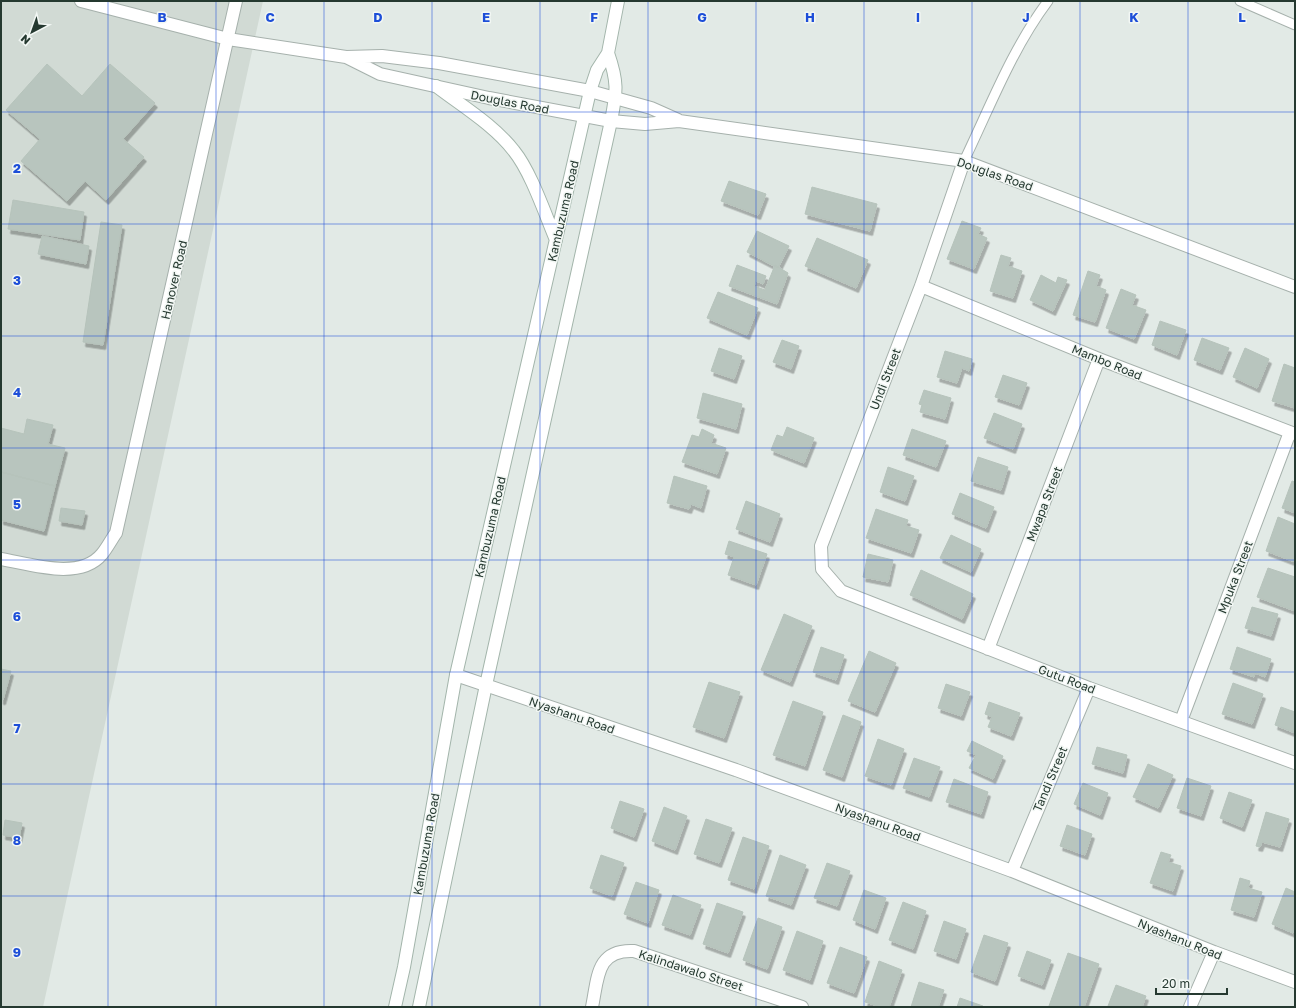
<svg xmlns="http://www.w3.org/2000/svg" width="1296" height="1008" font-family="'Golos Text',sans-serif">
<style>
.built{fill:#d1dad4}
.building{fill:#b8c5be;stroke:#b6c3bb;filter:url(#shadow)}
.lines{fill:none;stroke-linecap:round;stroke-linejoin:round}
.lane-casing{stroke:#a6b1ac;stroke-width:11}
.street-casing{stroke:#a6b1ac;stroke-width:14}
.secondary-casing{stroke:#a3b5ab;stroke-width:14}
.lane{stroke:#fff;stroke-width:9}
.street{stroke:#fff;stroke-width:12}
.secondary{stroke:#fff;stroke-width:12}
.grid{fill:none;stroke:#1d4ed8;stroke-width:1;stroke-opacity:0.55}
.labels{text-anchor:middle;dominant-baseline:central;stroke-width:3;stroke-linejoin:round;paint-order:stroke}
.street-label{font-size:12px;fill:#253930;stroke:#f2f7f4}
.grid-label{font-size:13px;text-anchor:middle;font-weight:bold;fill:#1d4ed8;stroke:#f2f7f4;stroke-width:3;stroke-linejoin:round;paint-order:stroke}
</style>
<defs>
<filter id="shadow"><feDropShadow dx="2.5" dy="4.5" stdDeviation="0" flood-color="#0004"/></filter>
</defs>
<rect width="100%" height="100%" fill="#e2eae6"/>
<path class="built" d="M1,1H263L43,1007H1Z"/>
<path class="building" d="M47,64L82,96L110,64L155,103L123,139L144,157L106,200L85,181L67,201L21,161L40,139L6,110Z
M729,181L766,194L758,215L721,201Z
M812,187L877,204L870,231L805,214Z
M13,200L84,212L80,240L8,229Z
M962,221L981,228L978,234L987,238L974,269L947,259Z
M101,222L122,225L103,345L83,342Z
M757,231L789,246L778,268L747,252Z
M42,236L89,246L86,264L38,254Z
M817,238L868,260L856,288L805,266Z
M1001,255L1011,258L1008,266L1022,271L1013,298L990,291Z
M737,265L766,276L763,284L756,281L754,286L765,290L775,265L788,273L777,304L729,286Z
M1088,271L1100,275L1096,286L1106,290L1095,322L1073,315Z
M1041,275L1056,283L1058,277L1067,280L1053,311L1030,300Z
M1121,289L1136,295L1132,305L1146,310L1134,339L1106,328Z
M718,292L758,308L747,335L707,318Z
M1160,321L1186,330L1177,355L1152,345Z
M1202,338L1229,348L1220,370L1194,360Z
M782,340L799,346L791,369L773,362Z
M719,348L742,356L734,379L711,371Z
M1245,348L1269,359L1257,388L1233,377Z
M945,351L972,359L969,371L962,368L957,383L937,377Z
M1284,364L1295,368V408L1272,401Z
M1003,375L1027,383L1019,405L995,397Z
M924,390L951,398L945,419L920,412L922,405L919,404Z
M703,393L742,404L736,429L697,418Z
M994,413L1022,424L1013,449L984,438Z
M27,419L53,425L48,444L65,448L55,486L1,472V428L24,434Z
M787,427L814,438L804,463L771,450L777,435L783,437Z
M702,429L714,435L711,443L726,448L717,474L682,462L692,435L699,437Z
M912,429L946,441L936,467L903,455Z
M978,457L1008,467L1001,490L971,481Z
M888,467L914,476L905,501L880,492Z
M1,472L55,486L44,531L1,520Z
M674,476L707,486L701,508L691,504L689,509L667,503Z
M1292,481L1295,482V513L1282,508Z
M960,493L994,507L986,528L952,514Z
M746,501L780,514L770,542L736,529Z
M61,508L85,511L82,525L59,521Z
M876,509L908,520L906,526L919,530L911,553L866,538Z
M1278,517L1295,524V562L1266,551Z
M951,535L981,549L971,572L940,558Z
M729,541L767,554L756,585L728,575L734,557L725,554Z
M868,554L893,560L888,582L863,577Z
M1268,568L1295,577V611L1257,597Z
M921,570L973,594L962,619L910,595Z
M1252,607L1278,614L1271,636L1245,628Z
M784,614L812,626L790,682L761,670Z
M821,647L844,655L836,680L813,672Z
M1237,647L1271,659L1265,677L1255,673L1254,677L1230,669Z
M869,651L896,663L875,712L848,701Z
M1,669L11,671L3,700H1Z
M709,682L740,692L724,738L693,727Z
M1233,683L1263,694L1252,724L1222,714Z
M946,684L970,692L961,716L938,708Z
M793,701L823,712L805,766L773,755Z
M989,702L1020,713L1011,736L988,727L992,717L985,714Z
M1281,707L1295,712V733L1275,725Z
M843,715L861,722L842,777L823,770Z
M878,739L904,749L891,785L865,776Z
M972,741L1003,756L993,779L969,768L976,755L967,751Z
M1097,747L1127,755L1123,773L1092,764Z
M914,758L940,767L929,797L903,788Z
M1148,764L1173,775L1158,808L1133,797Z
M1187,778L1211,786L1201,816L1177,808Z
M954,779L988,792L981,814L946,802Z
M1083,783L1108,793L1100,815L1074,804Z
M1229,792L1252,800L1242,827L1220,818Z
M620,801L644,809L634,837L611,828Z
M664,807L687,816L675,850L652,841Z
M1266,812L1289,819L1280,847L1262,842L1260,847L1256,846Z
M706,819L732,828L719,863L694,854Z
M5,820L22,823L19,838L3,835Z
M1067,825L1092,834L1085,855L1060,846Z
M743,837L769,846L754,889L728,880Z
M1161,852L1171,855L1168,862L1181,866L1173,891L1150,883Z
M601,855L624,863L612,896L590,888Z
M780,855L806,865L791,905L766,896Z
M827,863L850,871L837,906L814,898Z
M1240,878L1250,881L1248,888L1262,892L1254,917L1231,910Z
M636,882L659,890L648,923L624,914Z
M1286,888L1295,892L1293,933L1272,924Z
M864,890L886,898L875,929L853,920Z
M673,895L701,905L690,935L662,925Z
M903,902L926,911L913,949L889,940Z
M717,903L743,912L728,953L703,944Z
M758,918L782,927L767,969L743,960Z
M944,921L966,929L956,959L934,951Z
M797,931L823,941L810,980L783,970Z
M984,935L1008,943L995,981L971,972Z
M840,947L867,957L854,993L827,983Z
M1027,951L1051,960L1042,985L1018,976Z
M1068,953L1099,964L1084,1007H1052L1049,1006Z
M879,961L902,970L889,1007H880L865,1002Z
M919,982L944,990L938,1007H911Z
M1116,985L1146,996L1142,1007L1108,1006Z
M960,998L983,1006V1007H957Z"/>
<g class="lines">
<g class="lane-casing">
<path id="lane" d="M1240,1L1295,25
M964,161C990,107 1012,49 1048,1"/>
</g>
<g class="street-casing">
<path id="street" d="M81,1L228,39L346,57L382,56L439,63L590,91L651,108L678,120
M346,57L380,74L489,98L611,121L645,124L679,121L964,161L1295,287
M964,161L921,286L821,546L822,569L841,591L1089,688L1295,763
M921,286L1099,359L1295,434
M1,559C30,564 80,581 102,554C107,548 111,540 116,533L236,1
M988,649L1099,359
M456,675L736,770L1012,871L1214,952L1295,982
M1181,721L1290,432
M1012,871L1089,688
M592,1007C598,978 596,949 634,951L802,1007
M1190,1007L1214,952"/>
</g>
<g class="secondary-casing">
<path id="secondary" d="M436,86C462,106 494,125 514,151C531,172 545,214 556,240
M395,1007L404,967L456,675L590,91L597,70L608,53L618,1
M419,1007L486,685L611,121C617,91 618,82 608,53"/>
</g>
<use href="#lane" class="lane"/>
<use href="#street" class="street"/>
<use href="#secondary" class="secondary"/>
</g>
<path class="grid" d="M108,1V1007M216,1V1007M324,1V1007M432,1V1007M540,1V1007M648,1V1007M756,1V1007M864,1V1007M972,1V1007M1080,1V1007M1188,1V1007M1,112H1295M1,224H1295M1,336H1295M1,448H1295M1,560H1295M1,672H1295M1,784H1295M1,896H1295"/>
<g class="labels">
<g class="street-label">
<text transform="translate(510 102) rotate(11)">Douglas Road</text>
<text transform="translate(995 174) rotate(19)">Douglas Road</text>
<text transform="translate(563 211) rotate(-77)">Kambuzuma Road</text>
<text transform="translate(174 280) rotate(-77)">Hanover Road</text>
<text transform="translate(1107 362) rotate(22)">Mambo Road</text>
<text transform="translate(885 379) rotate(-69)">Undi Street</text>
<text transform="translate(1044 504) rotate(-69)">Mwapa Street</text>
<text transform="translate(490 527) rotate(-77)">Kambuzuma Road</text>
<text transform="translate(1235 577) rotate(-69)">Mpuka Street</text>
<text transform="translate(1067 679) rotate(21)">Gutu Road</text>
<text transform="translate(572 715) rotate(19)">Nyashanu Road</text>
<text transform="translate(1050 779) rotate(-67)">Tandi Street</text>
<text transform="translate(878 822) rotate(20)">Nyashanu Road</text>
<text transform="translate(426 844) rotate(-80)">Kambuzuma Road</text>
<text transform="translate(1180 939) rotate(22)">Nyashanu Road</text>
<text transform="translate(691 970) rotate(18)">Kalindawalo Street</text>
</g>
</g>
<g class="grid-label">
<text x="162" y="22">B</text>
<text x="270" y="22">C</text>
<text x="378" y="22">D</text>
<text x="486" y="22">E</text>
<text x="594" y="22">F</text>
<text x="702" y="22">G</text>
<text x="810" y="22">H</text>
<text x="918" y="22">I</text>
<text x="1026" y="22">J</text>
<text x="1134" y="22">K</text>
<text x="1242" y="22">L</text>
<text x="17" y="173">2</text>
<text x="17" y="285">3</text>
<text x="17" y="397">4</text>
<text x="17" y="509">5</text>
<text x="17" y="621">6</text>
<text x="17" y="733">7</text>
<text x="17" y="845">8</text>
<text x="17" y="957">9</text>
</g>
<rect width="1296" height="1008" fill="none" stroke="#253930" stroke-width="4"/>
<g transform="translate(32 32) rotate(221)" stroke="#f2f7f4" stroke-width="3" paint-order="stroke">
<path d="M0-3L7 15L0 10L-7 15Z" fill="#253930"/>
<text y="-6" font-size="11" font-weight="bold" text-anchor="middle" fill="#253930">N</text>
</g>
<path d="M1156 988v6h71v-6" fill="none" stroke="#253930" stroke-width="2"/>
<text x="1162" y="988" font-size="12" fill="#253930" stroke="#f2f7f4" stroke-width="3" paint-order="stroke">20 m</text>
</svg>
